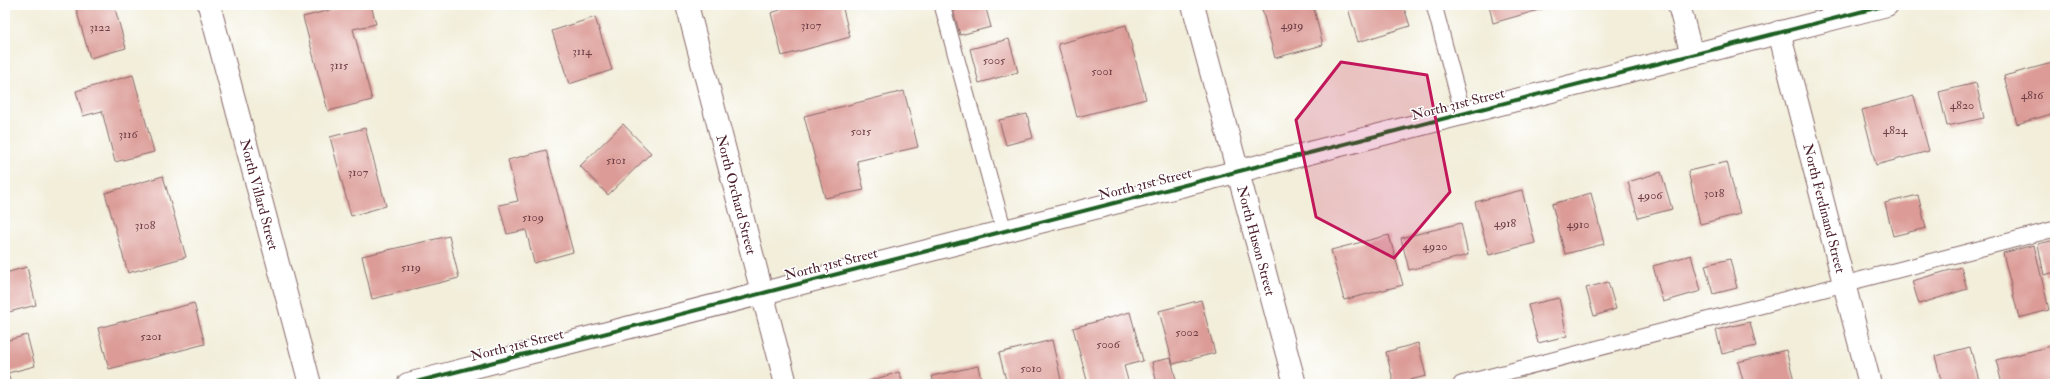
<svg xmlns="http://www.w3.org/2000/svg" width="2060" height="389" font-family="'IM FELL Double Pica',serif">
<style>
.building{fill:#dc9b96}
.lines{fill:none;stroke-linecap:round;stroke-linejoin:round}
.lane-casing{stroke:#856768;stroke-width:17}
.street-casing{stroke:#856768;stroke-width:24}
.secondary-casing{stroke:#856768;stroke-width:24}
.lane{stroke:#fff;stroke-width:15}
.street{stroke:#fff;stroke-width:22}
.secondary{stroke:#fff;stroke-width:22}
.cycleway-casing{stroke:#fff;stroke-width:6}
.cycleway{stroke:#1b5e20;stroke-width:4}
.marked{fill:#c2185b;fill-opacity:0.2;stroke:#c2185b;stroke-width:3;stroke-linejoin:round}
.labels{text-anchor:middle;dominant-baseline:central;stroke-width:3;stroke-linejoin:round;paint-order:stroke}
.number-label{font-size:12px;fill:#6e3e46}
.street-label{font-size:14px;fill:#4a1f2b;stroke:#fff}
</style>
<rect width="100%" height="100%" fill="#fff"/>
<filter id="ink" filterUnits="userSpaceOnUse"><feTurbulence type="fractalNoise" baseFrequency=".025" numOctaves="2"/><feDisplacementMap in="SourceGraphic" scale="8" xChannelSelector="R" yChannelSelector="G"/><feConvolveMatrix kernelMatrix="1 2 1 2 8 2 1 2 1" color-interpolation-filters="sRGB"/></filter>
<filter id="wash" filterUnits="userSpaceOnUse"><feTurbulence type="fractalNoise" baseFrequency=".012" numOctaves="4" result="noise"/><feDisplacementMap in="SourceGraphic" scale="16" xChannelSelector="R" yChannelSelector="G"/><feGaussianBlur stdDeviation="0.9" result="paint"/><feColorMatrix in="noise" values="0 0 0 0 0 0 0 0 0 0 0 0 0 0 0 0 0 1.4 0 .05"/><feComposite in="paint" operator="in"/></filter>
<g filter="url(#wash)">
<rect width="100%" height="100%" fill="#f2eeda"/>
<g id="blocks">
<path class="building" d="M75,5H114L126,48L90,58Z
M349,5H371L376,24L353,29L372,100L328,111L303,17Z
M547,5H563V6L548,9Z
M783,5H842L850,37L782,56L771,13L780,10Z
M975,5H985L991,27L960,35L953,10Z
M1261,5H1313L1323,45L1275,58Z
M1347,5H1403L1410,26L1358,42Z
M1489,5H1556L1493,23Z
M595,17L612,70L569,84L552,31Z
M1126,25L1146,99L1077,117L1058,44Z
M1009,39L1018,72L979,83L970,49Z
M2052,63L2055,74V113L2017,124L2004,76Z
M133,75L154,152L115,162L102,111L83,116L76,91Z
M1976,83L1984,118L1947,126L1939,92Z
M904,91L918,147L857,161L864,190L825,198L804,116Z
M1914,96L1929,151L1876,165L1862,110Z
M1027,114L1033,138L1006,145L999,120Z
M623,124L651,153L608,195L580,166Z
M365,128L386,206L351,216L330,137Z
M546,150L573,252L534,263L526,230L507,234L499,205L518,201L508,160Z
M1727,162L1740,214L1700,224L1688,171Z
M1661,172L1672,209L1638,218L1628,182Z
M163,176L186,257L128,273L105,193Z
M1522,190L1535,243L1489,255L1475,202Z
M1591,193L1604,244L1565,254L1552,204Z
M1918,195L1926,228L1893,236L1885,203Z
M1461,223L1468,255L1409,270L1401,238Z
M1389,235L1403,285L1344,300L1331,250Z
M449,236L459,278L372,299L362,256Z
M2055,240V272L2044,275L2038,244Z
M2034,245L2049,310L2019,318L2003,253Z
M1691,255L1701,291L1663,302L1653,266Z
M1730,259L1737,288L1713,294L1705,265Z
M27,267L36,305L5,313V273Z
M1961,267L1967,289L1919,304L1912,281Z
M1608,282L1616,309L1594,316L1586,288Z
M1559,298L1567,336L1538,343L1528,305Z
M1201,300L1215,353L1173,364L1159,311Z
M194,303L205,344L109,369L98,328Z
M1130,312L1143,361L1124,366L1129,384H1088L1073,328Z
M1750,322L1756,346L1722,354L1716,330Z
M27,335L35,366L8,373L11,384H5V341Z
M1052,340L1062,384H1007L999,353Z
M1418,343L1426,376L1394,384L1386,352Z
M2055,345V383L2002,384L1996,360Z
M1970,347L1980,384H1942L1935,356Z
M1786,350L1795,384H1744L1738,362Z
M1171,358L1177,384H1157L1152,362Z
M978,366L982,384H934L932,376Z
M899,372L903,384H859Z"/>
</g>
</g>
<g filter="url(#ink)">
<use href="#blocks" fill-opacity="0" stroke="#856768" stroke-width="1"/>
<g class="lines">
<g class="lane-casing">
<path id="lane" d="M942,5L1004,231
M1434,5L1463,114
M1461,384L2055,229"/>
</g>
<g class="street-casing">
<g id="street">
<path id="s1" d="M209,5L310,384"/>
<path id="s2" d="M1193,5L1295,384"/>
<path d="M1679,5L1692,55"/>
<path id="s3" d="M1779,32L1870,384"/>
<path d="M408,384L1887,5"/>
</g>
</g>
<g class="secondary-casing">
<g id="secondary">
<path id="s4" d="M687,5L786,384"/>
</g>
</g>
<use href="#lane" class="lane"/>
<use href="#street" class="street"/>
<use href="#secondary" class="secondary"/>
<g class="cycleway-casing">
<path id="cycleway" d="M408,384L1887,5"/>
</g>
<use href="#cycleway" class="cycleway"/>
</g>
</g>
<path class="marked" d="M1341,62L1427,75L1450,192L1394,258L1316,217L1296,120Z"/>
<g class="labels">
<g class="number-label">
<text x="811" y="25">3107</text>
<text x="1292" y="25">4919</text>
<text x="100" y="27">3122</text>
<text x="582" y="51">3114</text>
<text x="994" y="60">5005</text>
<text x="339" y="65">3115</text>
<text x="1102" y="71">5001</text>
<text x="2032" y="95">4816</text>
<text x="1962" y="105">4820</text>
<text x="1895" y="130">4824</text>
<text x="861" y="131">5015</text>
<text x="128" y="134">3116</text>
<text x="616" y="160">5101</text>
<text x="358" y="172">3107</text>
<text x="1714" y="193">3018</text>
<text x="1650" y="195">4906</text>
<text x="533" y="217">5109</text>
<text x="1505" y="223">4918</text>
<text x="1578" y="224">4910</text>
<text x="145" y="225">3108</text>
<text x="1435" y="246">4920</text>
<text x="411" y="267">5119</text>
<text x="1187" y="332">5002</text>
<text x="151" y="336">5201</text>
<text x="1108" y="344">5006</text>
<text x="1031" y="368">5010</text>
</g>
<g class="street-label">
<text transform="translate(1458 104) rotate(-14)">North 31st Street</text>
<text transform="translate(1145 184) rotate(-14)">North 31st Street</text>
<text stroke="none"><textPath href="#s1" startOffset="196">North Villard Street</textPath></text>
<text stroke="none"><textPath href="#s4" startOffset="196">North Orchard Street</textPath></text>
<text stroke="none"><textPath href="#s3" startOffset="182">North Ferdinand Street</textPath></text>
<text stroke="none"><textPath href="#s2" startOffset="244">North Huson Street</textPath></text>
<text transform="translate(831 264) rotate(-14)">North 31st Street</text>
<text transform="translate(517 345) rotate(-14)">North 31st Street</text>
</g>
</g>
<rect width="2060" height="389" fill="none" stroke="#fff" stroke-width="20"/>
</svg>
